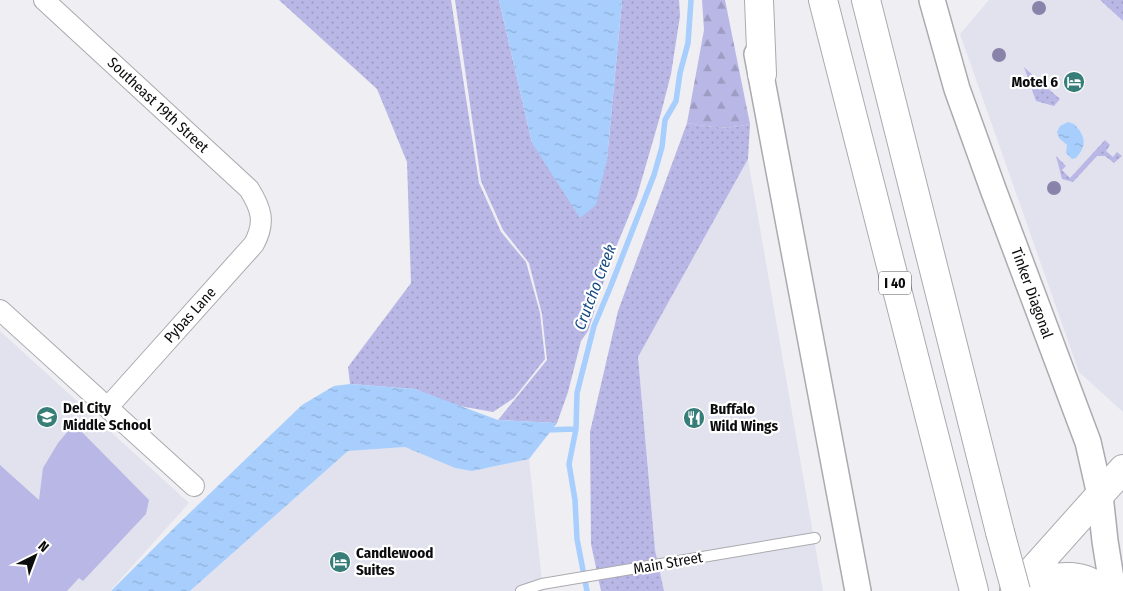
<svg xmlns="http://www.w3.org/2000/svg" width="1123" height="591" font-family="'Fira Sans Condensed',sans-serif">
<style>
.built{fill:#e2e2ef}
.grass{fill:url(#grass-dots)}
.forest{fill:url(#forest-firs)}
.park{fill:#b9b7e5}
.water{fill:url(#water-ripples)}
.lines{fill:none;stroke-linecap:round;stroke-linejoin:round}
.stream{stroke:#a7cefd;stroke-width:5.5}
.service-casing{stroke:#aaaaaf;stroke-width:12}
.minor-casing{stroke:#aaaaaf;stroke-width:22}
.tertiary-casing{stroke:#aaaaaf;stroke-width:28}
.secondary-casing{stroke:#aaaaaf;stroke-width:30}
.motorway-casing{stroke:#aaaaaf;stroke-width:30}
.service{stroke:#fff;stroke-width:10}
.minor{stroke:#fff;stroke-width:20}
.tertiary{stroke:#fff;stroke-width:25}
.secondary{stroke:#fff;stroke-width:28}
.motorway{stroke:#fff;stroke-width:28}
.motorway-bridge-casing{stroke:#aaaaaf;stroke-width:30;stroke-linecap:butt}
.motorway-bridge{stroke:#fff;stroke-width:28}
.tree{fill:#8983a9}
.labels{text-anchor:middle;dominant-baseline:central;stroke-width:4.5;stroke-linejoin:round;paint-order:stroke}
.shield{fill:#fff;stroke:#555556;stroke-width:1}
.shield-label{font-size:14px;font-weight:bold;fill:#0c0c0e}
.poi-label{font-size:15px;font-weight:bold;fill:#0c0c0e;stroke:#fff;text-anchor:start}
.street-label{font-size:15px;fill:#0c0c0e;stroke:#fff}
.water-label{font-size:16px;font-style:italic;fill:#174b83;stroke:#fff}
</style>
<defs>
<pattern id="grass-dots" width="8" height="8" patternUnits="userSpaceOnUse" patternTransform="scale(1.25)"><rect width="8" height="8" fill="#b9b7e5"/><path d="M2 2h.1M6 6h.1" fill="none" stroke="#9e9cc3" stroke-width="1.8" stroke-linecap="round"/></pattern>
<pattern id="forest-firs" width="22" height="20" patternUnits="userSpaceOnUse" patternTransform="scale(1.25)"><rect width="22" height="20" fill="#b9b7e5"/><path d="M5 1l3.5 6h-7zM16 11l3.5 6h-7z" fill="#9e9cc3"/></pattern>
<pattern id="water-ripples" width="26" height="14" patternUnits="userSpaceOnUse" patternTransform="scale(1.25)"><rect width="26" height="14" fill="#a7cefd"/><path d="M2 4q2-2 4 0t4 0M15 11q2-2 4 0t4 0" fill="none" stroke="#8fb0d8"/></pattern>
</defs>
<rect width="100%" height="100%" fill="#eeeef3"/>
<path class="built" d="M989,0H1100L1123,21V412L1079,372L960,34Z
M748,159L823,591H664L655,551L638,357Z
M0,331L189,503L110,591H0Z
M405,447L455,468L472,471L529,459L543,591H190L348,451Z"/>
<path class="grass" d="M279,0H451L479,183L501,232L526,262L540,313L545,359L514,398L493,412L454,405L415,389L350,384L348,367L411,283L407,162L377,89Z
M455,0H499L532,143L607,160L622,0H679L680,16L671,74L661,113L637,196L610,262L588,331L581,341L568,392L557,423L498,420L547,360L542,314L529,263L503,230L481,181Z
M1100,0H1123V21Z
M1024,67L1038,80L1034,85L1040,90L1044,85L1060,99L1054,106L1036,101Z
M687,123C711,127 726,130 750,124L748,159L638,357L655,550L664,591H601L591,544L590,432L618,311Z
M1105,140L1110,145L1106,151L1113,157L1117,152L1122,156L1114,163L1105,156H1097L1073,182L1062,179L1056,156L1066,166L1062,170L1070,178Z"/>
<path class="forest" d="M702,0H725L750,124C726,130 711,127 687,123L704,30Z"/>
<path class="park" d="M74,424L149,500L146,514L83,581L79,578L67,591H0V465L39,500L43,468L58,443Z"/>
<path class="water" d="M499,0H622L607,160L596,205L580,218L532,143Z
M1068,122L1074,124C1086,136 1087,146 1076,158L1072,159L1066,153L1067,145L1059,138L1057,132L1060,126Z
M350,384L415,389L498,420L557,423L529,459L472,471L455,468L405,447L348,451L190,591H111L175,527L302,405L334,386Z"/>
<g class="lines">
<path class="stream" d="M544,430L576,429
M587,591L577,539L575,500L569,464L576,429L577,393L594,326L610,288L654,175L662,147L665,120L676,101L680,73L688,43L691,0"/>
<g class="service-casing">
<path id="service" d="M521,591L542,584L815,538"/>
</g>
<g class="minor-casing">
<path id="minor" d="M44,0L249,189C261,208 266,222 254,244L108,407
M0,310L194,486"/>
</g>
<g class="tertiary-casing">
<path id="tertiary" d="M932,0L957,89L993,189L1088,442L1100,495L1105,541L1113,591
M757,54L858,591"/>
</g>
<g class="secondary-casing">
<path id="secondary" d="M1021,583C1050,579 1079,568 1103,591
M1014,591L1123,469"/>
</g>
<g class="motorway-casing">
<path id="motorway" d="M759,0L762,74
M823,0L974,591
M866,0L1000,532"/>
</g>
<use href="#service" class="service"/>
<use href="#minor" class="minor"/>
<use href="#tertiary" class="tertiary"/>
<use href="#secondary" class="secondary"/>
<use href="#motorway" class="motorway"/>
<g class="motorway-bridge-casing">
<path id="motorway-bridge" d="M1000,532L1016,591"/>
</g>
<use href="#motorway-bridge" class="motorway-bridge"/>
</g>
<g class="tree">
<circle cx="1039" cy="8" r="7"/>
<circle cx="999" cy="55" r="7"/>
<circle cx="1054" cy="188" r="7"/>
</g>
<defs>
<g id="hotel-disc" transform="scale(1.125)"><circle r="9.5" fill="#377e79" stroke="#fff"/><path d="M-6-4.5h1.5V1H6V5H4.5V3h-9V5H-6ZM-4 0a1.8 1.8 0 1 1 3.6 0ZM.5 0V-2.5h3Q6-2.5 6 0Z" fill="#fff"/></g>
<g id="school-disc" transform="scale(1.125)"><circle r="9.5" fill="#377e79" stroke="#fff"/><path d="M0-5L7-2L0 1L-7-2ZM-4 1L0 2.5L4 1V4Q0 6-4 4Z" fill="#fff"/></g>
<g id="restaurant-disc" transform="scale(1.125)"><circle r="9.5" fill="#377e79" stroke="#fff"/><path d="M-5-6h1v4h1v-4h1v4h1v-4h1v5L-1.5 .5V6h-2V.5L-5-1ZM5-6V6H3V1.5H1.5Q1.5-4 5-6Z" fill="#fff"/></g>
</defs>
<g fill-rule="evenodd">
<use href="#hotel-disc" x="1074" y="82"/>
<use href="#school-disc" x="47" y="417"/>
<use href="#restaurant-disc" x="694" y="418"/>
<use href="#hotel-disc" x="340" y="562"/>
</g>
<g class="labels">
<rect class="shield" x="879" y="271.5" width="32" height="23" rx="4"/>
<g class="shield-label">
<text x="895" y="283">I 40</text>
</g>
<g class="poi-label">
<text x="1058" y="82" text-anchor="end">Motel 6</text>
<text x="63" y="408">Del City<tspan x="63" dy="17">Middle School</tspan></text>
<text x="710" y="409">Buffalo<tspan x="710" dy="17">Wild Wings</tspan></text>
<text x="356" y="553">Candlewood<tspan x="356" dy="17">Suites</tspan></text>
</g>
<g class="street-label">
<text transform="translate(158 105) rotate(43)">Southeast 19th Street</text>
<text transform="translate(1032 293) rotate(70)">Tinker Diagonal</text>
<text transform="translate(190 315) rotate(-48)">Pybas Lane</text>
<text transform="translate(668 563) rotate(-10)">Main Street</text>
</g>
<g class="water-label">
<text transform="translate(595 287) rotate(-69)">Crutcho Creek</text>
</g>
</g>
<g transform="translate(35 556) rotate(42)" stroke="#ffffff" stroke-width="4" paint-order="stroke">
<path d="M0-4L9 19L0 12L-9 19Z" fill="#0c0c0e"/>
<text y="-8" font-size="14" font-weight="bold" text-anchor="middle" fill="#0c0c0e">N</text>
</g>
</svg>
